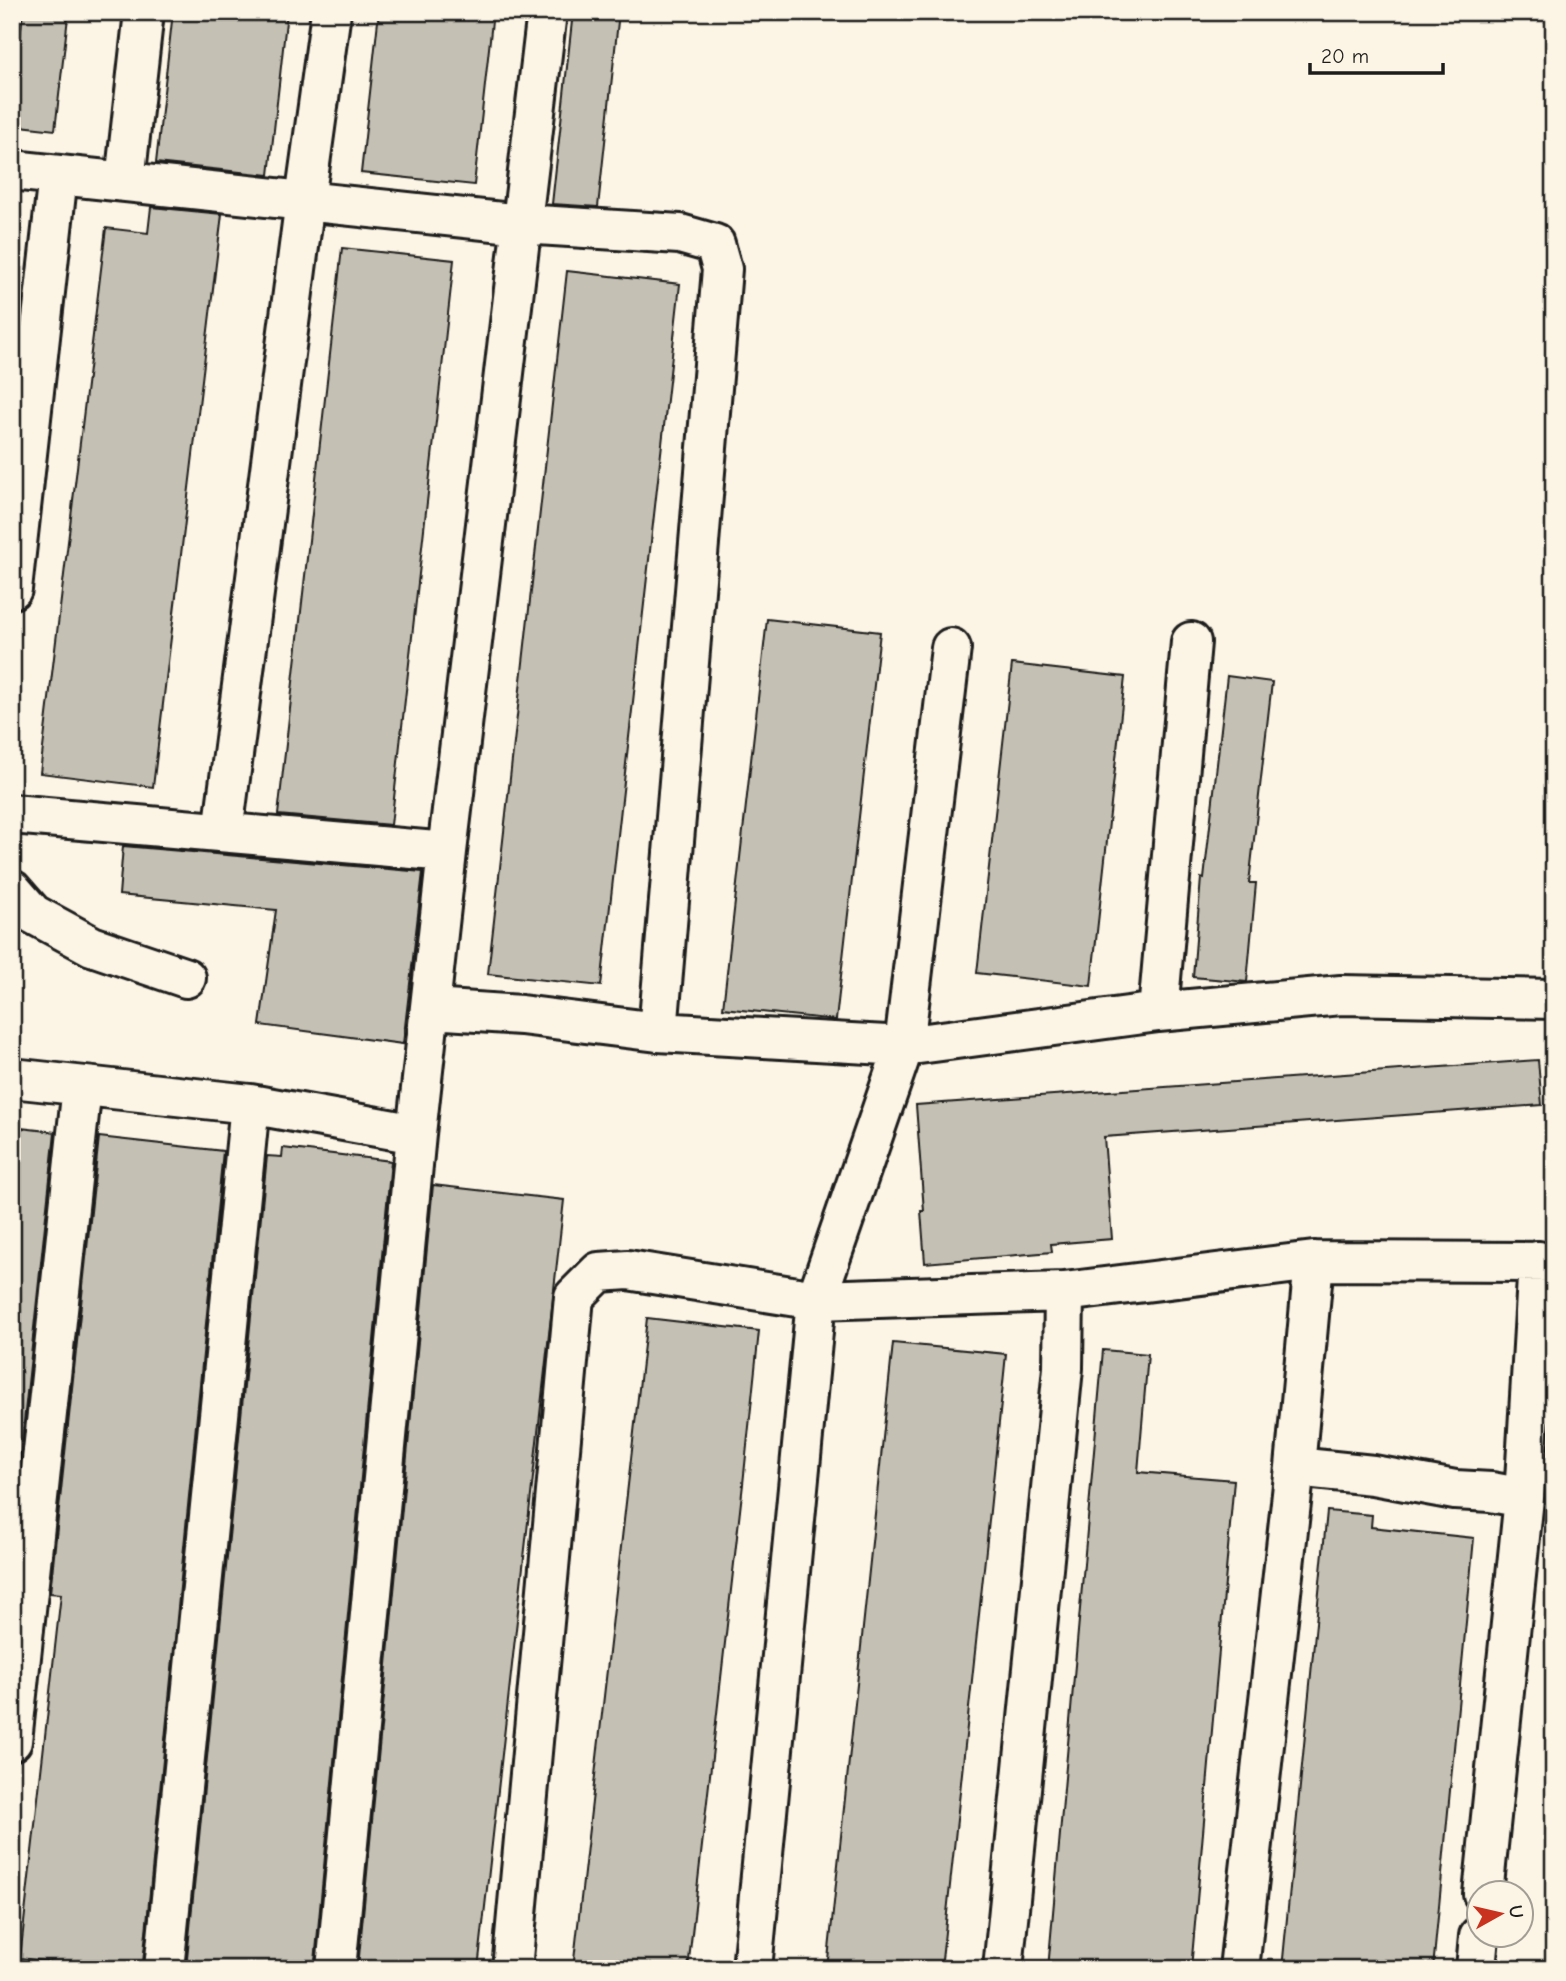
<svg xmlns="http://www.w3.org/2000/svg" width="1566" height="1981" font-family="'Comic Neue',sans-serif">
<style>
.building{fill:#c4c0b3;stroke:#1c1c1c;stroke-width:2}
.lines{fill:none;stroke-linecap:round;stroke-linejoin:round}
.minor-casing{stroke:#1c1c1c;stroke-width:44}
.minor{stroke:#fcf5e5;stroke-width:38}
</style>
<rect width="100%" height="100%" fill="#fcf5e5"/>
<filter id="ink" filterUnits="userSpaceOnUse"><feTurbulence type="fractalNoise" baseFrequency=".0143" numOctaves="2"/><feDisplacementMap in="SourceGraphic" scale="14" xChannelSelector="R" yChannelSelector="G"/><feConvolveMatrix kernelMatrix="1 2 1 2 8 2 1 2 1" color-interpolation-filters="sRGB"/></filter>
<g filter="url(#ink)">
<path class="building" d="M23,12L68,17L55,130L12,125V104Z
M173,12H287L269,175L156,163Z
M379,12H493L474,185L361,173Z
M573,12H619L598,207L552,204Z
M151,207L222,214L153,787L40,773L106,228L148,233Z
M342,248L454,260L391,825L278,815Z
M567,271L680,284L601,986L488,974Z
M767,619L880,632L836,1020L723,1008Z
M1012,664L1125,677L1091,986L977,973Z
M1227,676L1272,682L1249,883H1256L1247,982L1193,977L1201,878L1204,879Z
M123,846L423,872L403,1044L260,1025L276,910L119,895Z
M1538,1060L1542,1105L1104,1137L1112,1239L1051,1244L1052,1252L925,1263L921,1211H924L916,1105Z
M12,1127L55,1132L12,1533Z
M99,1137L223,1151L143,1963L134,1962V1969H108L20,1958L61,1594L50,1593Z
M283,1148L391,1161L315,1962L306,1961L305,1969L186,1968L267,1156L282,1157Z
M433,1185L564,1200L478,1969H372L358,1967Z
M647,1318L759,1331L743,1484L688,1969H573Z
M893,1343L1006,1354L987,1540L941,1969H827Z
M1103,1350L1148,1354L1138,1472L1234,1480L1191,1969H1048Z
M1327,1511L1372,1515L1371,1527L1474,1538L1433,1969H1282Z"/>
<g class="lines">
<g class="minor-casing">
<path id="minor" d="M12,170L522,224L680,234L715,244L722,269L658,1032
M125,181L144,12
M12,589L58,175
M12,814L447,852
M223,832L305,200L331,12
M12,890L33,914L92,946L186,978
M431,1009L521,1015L658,1032L904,1046L951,648
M1158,1012L1191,642
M12,1078L250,1104L416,1134L336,1969
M416,1134L447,852L547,12
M1295,1467L1373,1475L1455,1490L1491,1492L1524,1498
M12,1741L82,1086
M1483,1894L1524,1498L1538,1261
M164,1969L250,1104
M512,1969L574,1297L599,1272L628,1270L816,1300L1064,1292L1314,1261L1554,1262
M752,1969L816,1300L904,1046L1158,1012L1341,995L1554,999
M1003,1969L1063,1368L1064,1292
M1239,1969L1295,1467L1314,1261
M1476,1969L1479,1936"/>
</g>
<use href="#minor" class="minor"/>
</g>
</g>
<rect width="1566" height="1981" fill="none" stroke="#fcf5e5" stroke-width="42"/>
<rect x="21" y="21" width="1524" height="1939" fill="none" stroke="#1c1c1c" stroke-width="2.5" filter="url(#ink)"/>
<g transform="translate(1500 1914) rotate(82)"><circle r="33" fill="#fcf5e5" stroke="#a29e95" stroke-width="2"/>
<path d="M0-5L12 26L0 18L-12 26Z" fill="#c8321e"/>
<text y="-10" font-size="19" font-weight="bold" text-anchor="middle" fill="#1c1c1c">U</text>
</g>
<path d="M1310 63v10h133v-10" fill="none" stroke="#1c1c1c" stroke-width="3.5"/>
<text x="1321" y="63" font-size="21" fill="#1c1c1c" stroke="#fcf5e5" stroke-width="5" paint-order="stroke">20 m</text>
</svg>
